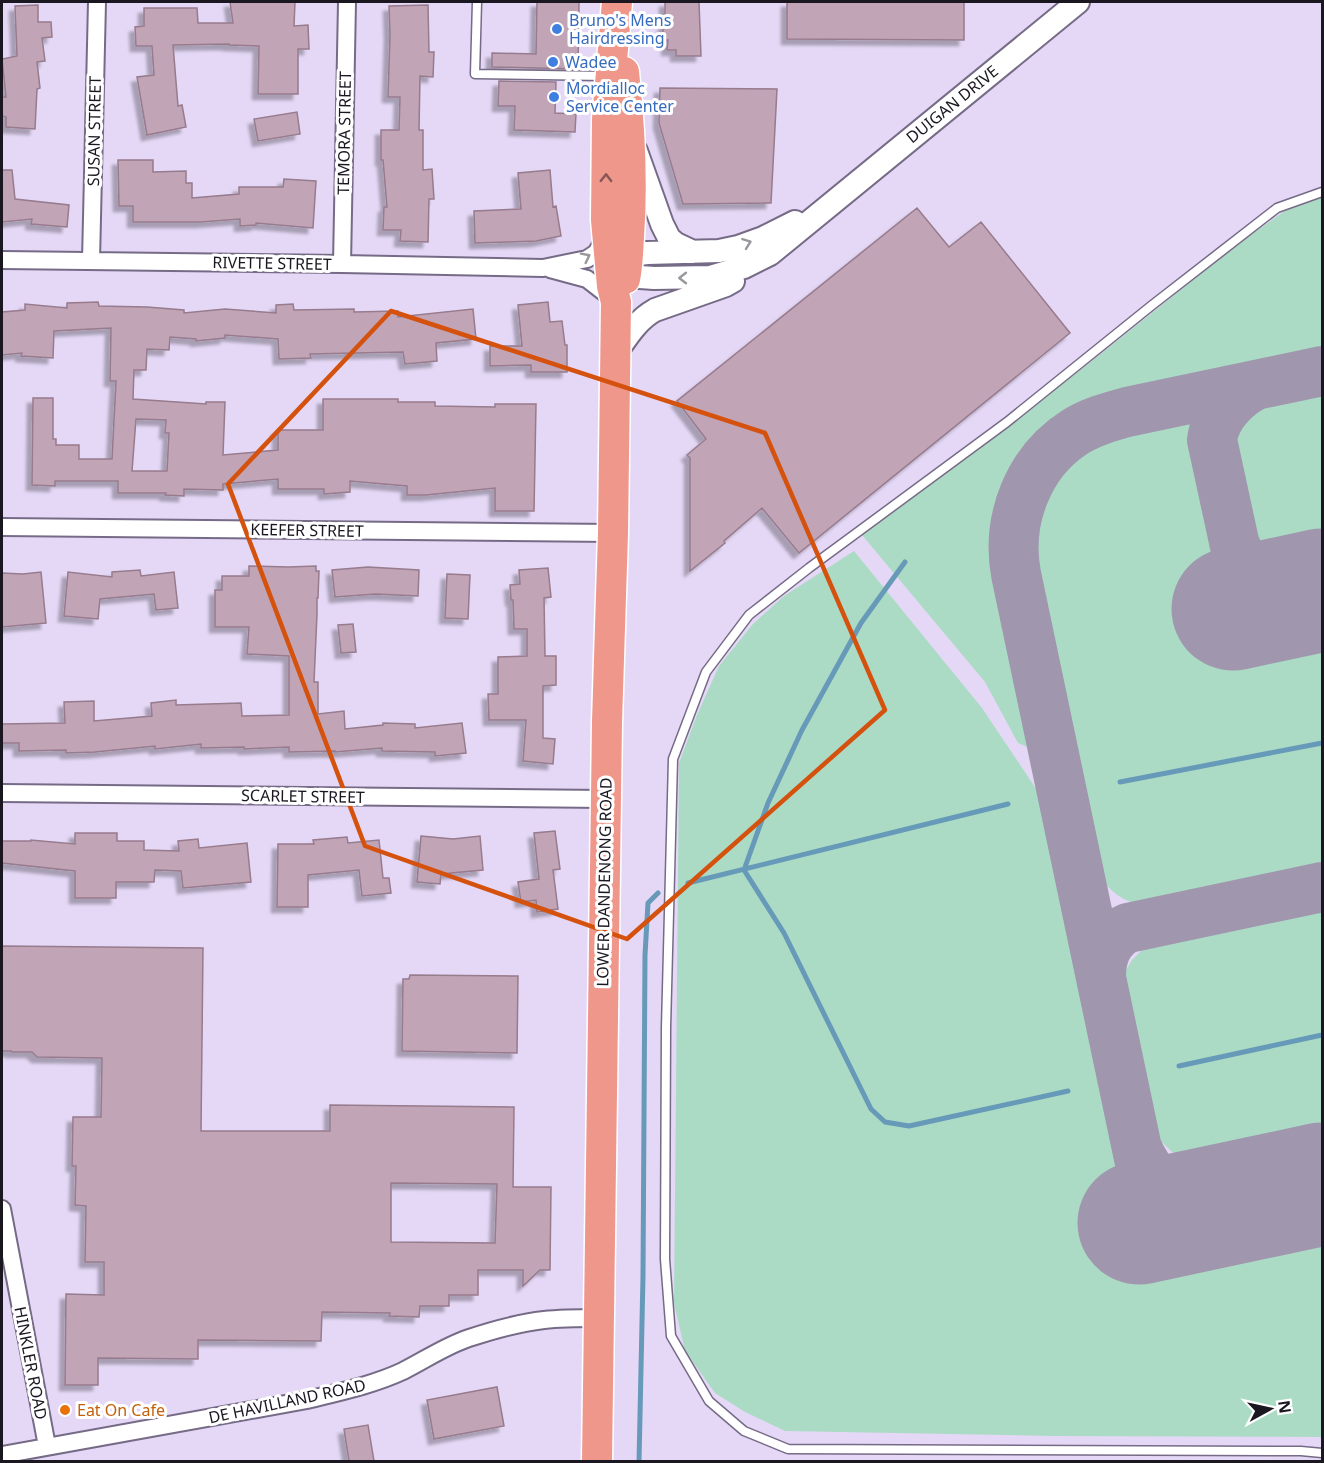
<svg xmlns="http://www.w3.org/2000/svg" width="1324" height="1463" font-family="'Noto Sans',sans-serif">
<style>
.green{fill:#acdbc5}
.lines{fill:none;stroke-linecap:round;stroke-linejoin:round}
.stream{stroke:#679ab8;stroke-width:5}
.taxiway{stroke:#a097ae;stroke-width:50}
.runway{stroke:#a097ae;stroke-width:123}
.building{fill:#c2a4b7;stroke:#977b8d;stroke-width:1.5;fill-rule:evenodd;filter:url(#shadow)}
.lane-casing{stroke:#766b86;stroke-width:11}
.street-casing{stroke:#766b86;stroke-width:20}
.secondary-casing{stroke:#766b86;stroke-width:26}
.highway-casing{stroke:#fff;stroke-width:33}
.lane{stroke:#fff;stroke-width:8}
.street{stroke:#fff;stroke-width:16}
.secondary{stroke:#fff;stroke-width:22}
.highway{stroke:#ef978a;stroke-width:30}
.oneway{stroke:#855756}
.oneway2{stroke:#98979b}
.marked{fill:none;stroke:#d4520e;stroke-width:4.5;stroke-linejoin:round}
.shop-dot{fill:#3f7fe0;stroke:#fff;stroke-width:2}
.food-dot{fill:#e8710a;stroke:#fff;stroke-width:2}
.labels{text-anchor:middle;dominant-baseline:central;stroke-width:6;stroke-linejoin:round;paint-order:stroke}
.shop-label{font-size:16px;fill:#366cbe;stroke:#fff;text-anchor:start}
.street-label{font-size:16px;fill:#1b1721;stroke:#fff}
.food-label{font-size:16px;fill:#c56008;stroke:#fff;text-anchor:start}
</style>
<defs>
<filter id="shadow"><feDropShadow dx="-5.5" dy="5.5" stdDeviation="1.5" flood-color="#0004"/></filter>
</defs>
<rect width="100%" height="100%" fill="#e4d8f6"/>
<path class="green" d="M1322,196V356L1123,398C1109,403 1094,407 1080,414C1035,438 1001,486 999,538C998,570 1006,602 1011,633C1018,672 1025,710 1032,749L1018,743L985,682L862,535L1078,372L1242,241L1289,208Z
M1322,384V564C1304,564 1280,564 1265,552C1255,545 1250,532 1245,521C1226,480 1218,430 1260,401C1276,390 1304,388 1322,384Z
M1191,414L1238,634L1322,616V873L1163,906C1127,908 1104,892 1091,859L1031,572C1026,513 1049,459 1105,435C1132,424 1162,420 1191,414Z
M854,551L982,708L1051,811L1145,1264L1322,1227V1437L1053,1436L785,1431L745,1412L715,1393L685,1351L674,1303L679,763L697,715L719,666L753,624L784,596Z
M1322,902V1143L1216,1166H1203L1195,1164L1186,1161L1172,1152L1162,1142L1155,1130L1134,1071L1120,1002L1119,993L1123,975L1132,960L1148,944L1170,934Z"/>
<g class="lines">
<path class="stream" d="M905,562L861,623L802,730L768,803L744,870L784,933L871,1109L885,1122L909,1126L1068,1091
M1120,782L1322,743
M688,883L1008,804
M1179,1066L1322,1035
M639,1462L643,1276L645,955L648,903L658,893"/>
<path class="taxiway" d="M1234,542C1243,570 1268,591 1299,591C1307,592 1315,590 1322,588
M1248,606L1212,440C1215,416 1235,395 1256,385
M1101,976C1101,956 1108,937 1128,928L1322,887
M1137,1148C1147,1171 1164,1192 1189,1198C1225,1208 1286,1191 1322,1183
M1152,1220L1016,574C1006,520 1028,462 1075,432C1091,422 1109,417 1127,412L1322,371"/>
<path class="runway" d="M1233,609L1322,590
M1139,1223L1322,1184"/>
</g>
<path class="building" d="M230,2H295L294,26L308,25L309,49H298V94H258L259,46L229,45V44L173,45L178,106L182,105L186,127L147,135L137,77L154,75L152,46H136L135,27L144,26V8H197L198,23H233Z
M537,2H579L578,69L492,67V53L536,54Z
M665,2H699L701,56H676V50H667L668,40H663V26H665Z
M787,2H964V40L787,39Z
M38,5V22H51L52,37L42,38L45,61L37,62L40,88L37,89L35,129L6,127V117L2,116V97H6L2,59L17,56L15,6Z
M428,5L429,52H434L433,77L420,76L419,130H423V170L432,169L434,199H429L428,242L400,241L401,230H383L384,207H387L383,160H381V130H399L400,97H388L390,35L389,6Z
M499,81L556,82L555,113L576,114L575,132L514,130L515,106H498Z
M660,88L777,89L771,203L683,204L659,123Z
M297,112L300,134L258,141L254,119Z
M118,160H153V172L186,171V183H192V198L239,194V187H283L284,179L316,181L313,228L256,223V225L240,226V219L201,222H133V206H119Z
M2,170H12L15,199L69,205L67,227L31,224L32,219L2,222Z
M550,170L553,207L556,206L561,236L536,241L475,243L474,211L521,209L518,173Z
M917,208L949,247L981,222L1070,333L799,553L762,508L724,541L725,543L690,571V458L687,455L706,439L677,401Z
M98,302L99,306L147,307L184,310V313L225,309L276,313V305L293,304L294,310L354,309V312L398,311V317L473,309L476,339L436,343L437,361L405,364L403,352L310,354L311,358L279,359L278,339L225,335V338L196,341V339L170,337L169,350L147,349L146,370H134L133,399L206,404V402H225L223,455L278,450V430H323V399H398V402H435V406L495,407V404H536L534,511H495V488L426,495H407V486L350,481V492L324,494V489H278V479L223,484V490L184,489V496L165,495L166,493H118V481H55V486L32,485L33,398H53V439H56V445H79V459H112L116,381H110L111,328L54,331L53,358L21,356L22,353L2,355V312L25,310V304L67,308V303ZM136,419L166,420L165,433H169L167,471H132Z
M548,302L550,322L562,321L565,345H567V372H531V365L490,366V346H522L518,305Z
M249,566L288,567L316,566V571H319L318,598H317V614L314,682H318V714L344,711L345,729L383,725V723L415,724V728L462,723L466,753L435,756V752L382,751V748L335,752V751L289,752V747L244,749V747L201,748V744L155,749V746L95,752L66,753V750L19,751V743H2V724L65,723L64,702L94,701V721L152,716L151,703L176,700V705L241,703L242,716L289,715V656L247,654L249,627H215V590H222V576H249Z
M368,567L419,570L418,596L376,594L335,597L332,570Z
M548,568L551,597L544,598L545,656H556V685L543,686V738L555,739L553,764L523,761L526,720H489L488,694H498V657L527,656V629H514L513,600H511L510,585L520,584L519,570Z
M140,570L141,576L174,572L178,608L156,610L154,594L100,599L98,619L64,616L68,572L112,577V572Z
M41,572L46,623L2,627V573L23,574Z
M447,574L470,575L468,619L445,618Z
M353,624L356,652L341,653L338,625Z
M555,831L560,869L553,870L558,909L537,912L536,900L521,902L518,882L539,879L534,833Z
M75,833H117V841H144V850L179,851L178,841L198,839L199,848L247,843L251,882L183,888L181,871L155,870L154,882H116V898H75V871L2,863V841H31V840L75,844Z
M421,836L453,839L480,836L483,870L441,874L440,884L417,882Z
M347,837L348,843L379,840L383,878H389L391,893L362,896L359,870L308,875V907H277L278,844H314L313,840Z
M2,946L203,948L201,1131H330V1105L514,1107L513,1187H551L550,1270H540L523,1286V1270H478V1295H449V1306H420L419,1317L389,1316L390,1313L322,1312L321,1341L198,1340V1359L98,1358V1385H65L66,1294L104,1295V1262H85L86,1206L75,1205L76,1166H72L73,1117H101L102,1058L37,1057L32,1052H12L11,1051H2ZM391,1183L497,1184L495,1243L391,1242Z
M410,975L518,976L517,1053L402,1051L403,979H409Z
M497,1387L504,1426L434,1439L427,1400Z
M368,1425L374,1461H349L344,1429Z"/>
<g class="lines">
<g class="lane-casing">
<path id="lane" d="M477,2L475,74L606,76
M1322,192L1277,208L1151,306L1007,422L809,568L749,615L706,672L673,759L666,1028L665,1259L671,1336L709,1401L744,1431L788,1449L1301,1451L1322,1453"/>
</g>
<g class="street-casing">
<path id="street" d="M2,260L342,264L543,268L587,259L596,253L601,245L604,235
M91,261L97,2
M342,264L347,2
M550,269L587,279L614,300
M2,527L613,533
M2,793L605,799
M2,1209L47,1446
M2,1455L307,1400C339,1392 373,1385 403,1371C425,1360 445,1346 469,1338C493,1330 518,1323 544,1320C562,1318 581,1318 599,1318"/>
</g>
<g class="secondary-casing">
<path id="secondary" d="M636,151L662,224L669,238L676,244L693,252
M614,257L647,253L719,251L738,247L763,238L795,222
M611,275L654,278L710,277L744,267L770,254L1078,2
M615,354C627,337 637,320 655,310L726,285L733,281"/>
</g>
<g class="highway-casing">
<path id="highway" d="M624,72C630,127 633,182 629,237C628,251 628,265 625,279
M597,1462L607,722L613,533L616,302L612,286L606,220L607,119L617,2"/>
</g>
<use href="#lane" class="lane"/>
<use href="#street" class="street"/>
<use href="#secondary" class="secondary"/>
<use href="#highway" class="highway"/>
</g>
<defs><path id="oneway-chevron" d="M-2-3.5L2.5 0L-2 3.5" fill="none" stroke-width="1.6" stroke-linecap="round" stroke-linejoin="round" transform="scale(1.5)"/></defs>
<use class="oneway" href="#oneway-chevron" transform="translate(606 178) rotate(-89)"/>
<g class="oneway2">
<use href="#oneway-chevron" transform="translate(747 243) rotate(-20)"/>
<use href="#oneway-chevron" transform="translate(586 257) rotate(-27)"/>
<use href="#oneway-chevron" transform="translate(683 278) rotate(180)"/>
</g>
<path class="marked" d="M391,311L765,433L885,710L627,939L365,846L228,484Z"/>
<g class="shop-dot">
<circle cx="557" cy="29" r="6"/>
<circle cx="553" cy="62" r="6"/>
<circle cx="554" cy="97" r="6"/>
</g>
<circle class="food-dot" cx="65" cy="1410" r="6"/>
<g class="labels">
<g class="shop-label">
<text x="569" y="20">Bruno's Mens<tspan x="569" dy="18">Hairdressing</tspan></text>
<text x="565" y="62">Wadee</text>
<text x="566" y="88">Mordialloc<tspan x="566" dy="18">Service Center</tspan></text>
</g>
<g class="street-label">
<text transform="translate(952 104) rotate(-39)">DUIGAN DRIVE</text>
<text transform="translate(94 131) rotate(-89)">SUSAN STREET</text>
<text transform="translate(344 133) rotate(-89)">TEMORA STREET</text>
<text transform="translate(272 263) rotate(1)">RIVETTE STREET</text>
<text transform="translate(307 530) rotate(1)">KEEFER STREET</text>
<text transform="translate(303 796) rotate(1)">SCARLET STREET</text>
<text transform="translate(604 882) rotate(-89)">LOWER DANDENONG ROAD</text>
<text transform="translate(31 1363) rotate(79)">HINKLER ROAD</text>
<text transform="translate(287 1401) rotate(-12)">DE HAVILLAND ROAD</text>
</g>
<g class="food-label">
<text x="77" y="1410">Eat On Cafe</text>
</g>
</g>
<rect width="1324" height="1463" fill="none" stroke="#1b1721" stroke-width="6"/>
<g transform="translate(1270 1409) rotate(82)" stroke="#ffffff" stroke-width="4.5" paint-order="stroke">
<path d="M0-4.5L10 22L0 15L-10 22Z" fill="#1b1721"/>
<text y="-9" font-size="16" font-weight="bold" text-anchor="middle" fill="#1b1721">N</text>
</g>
</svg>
